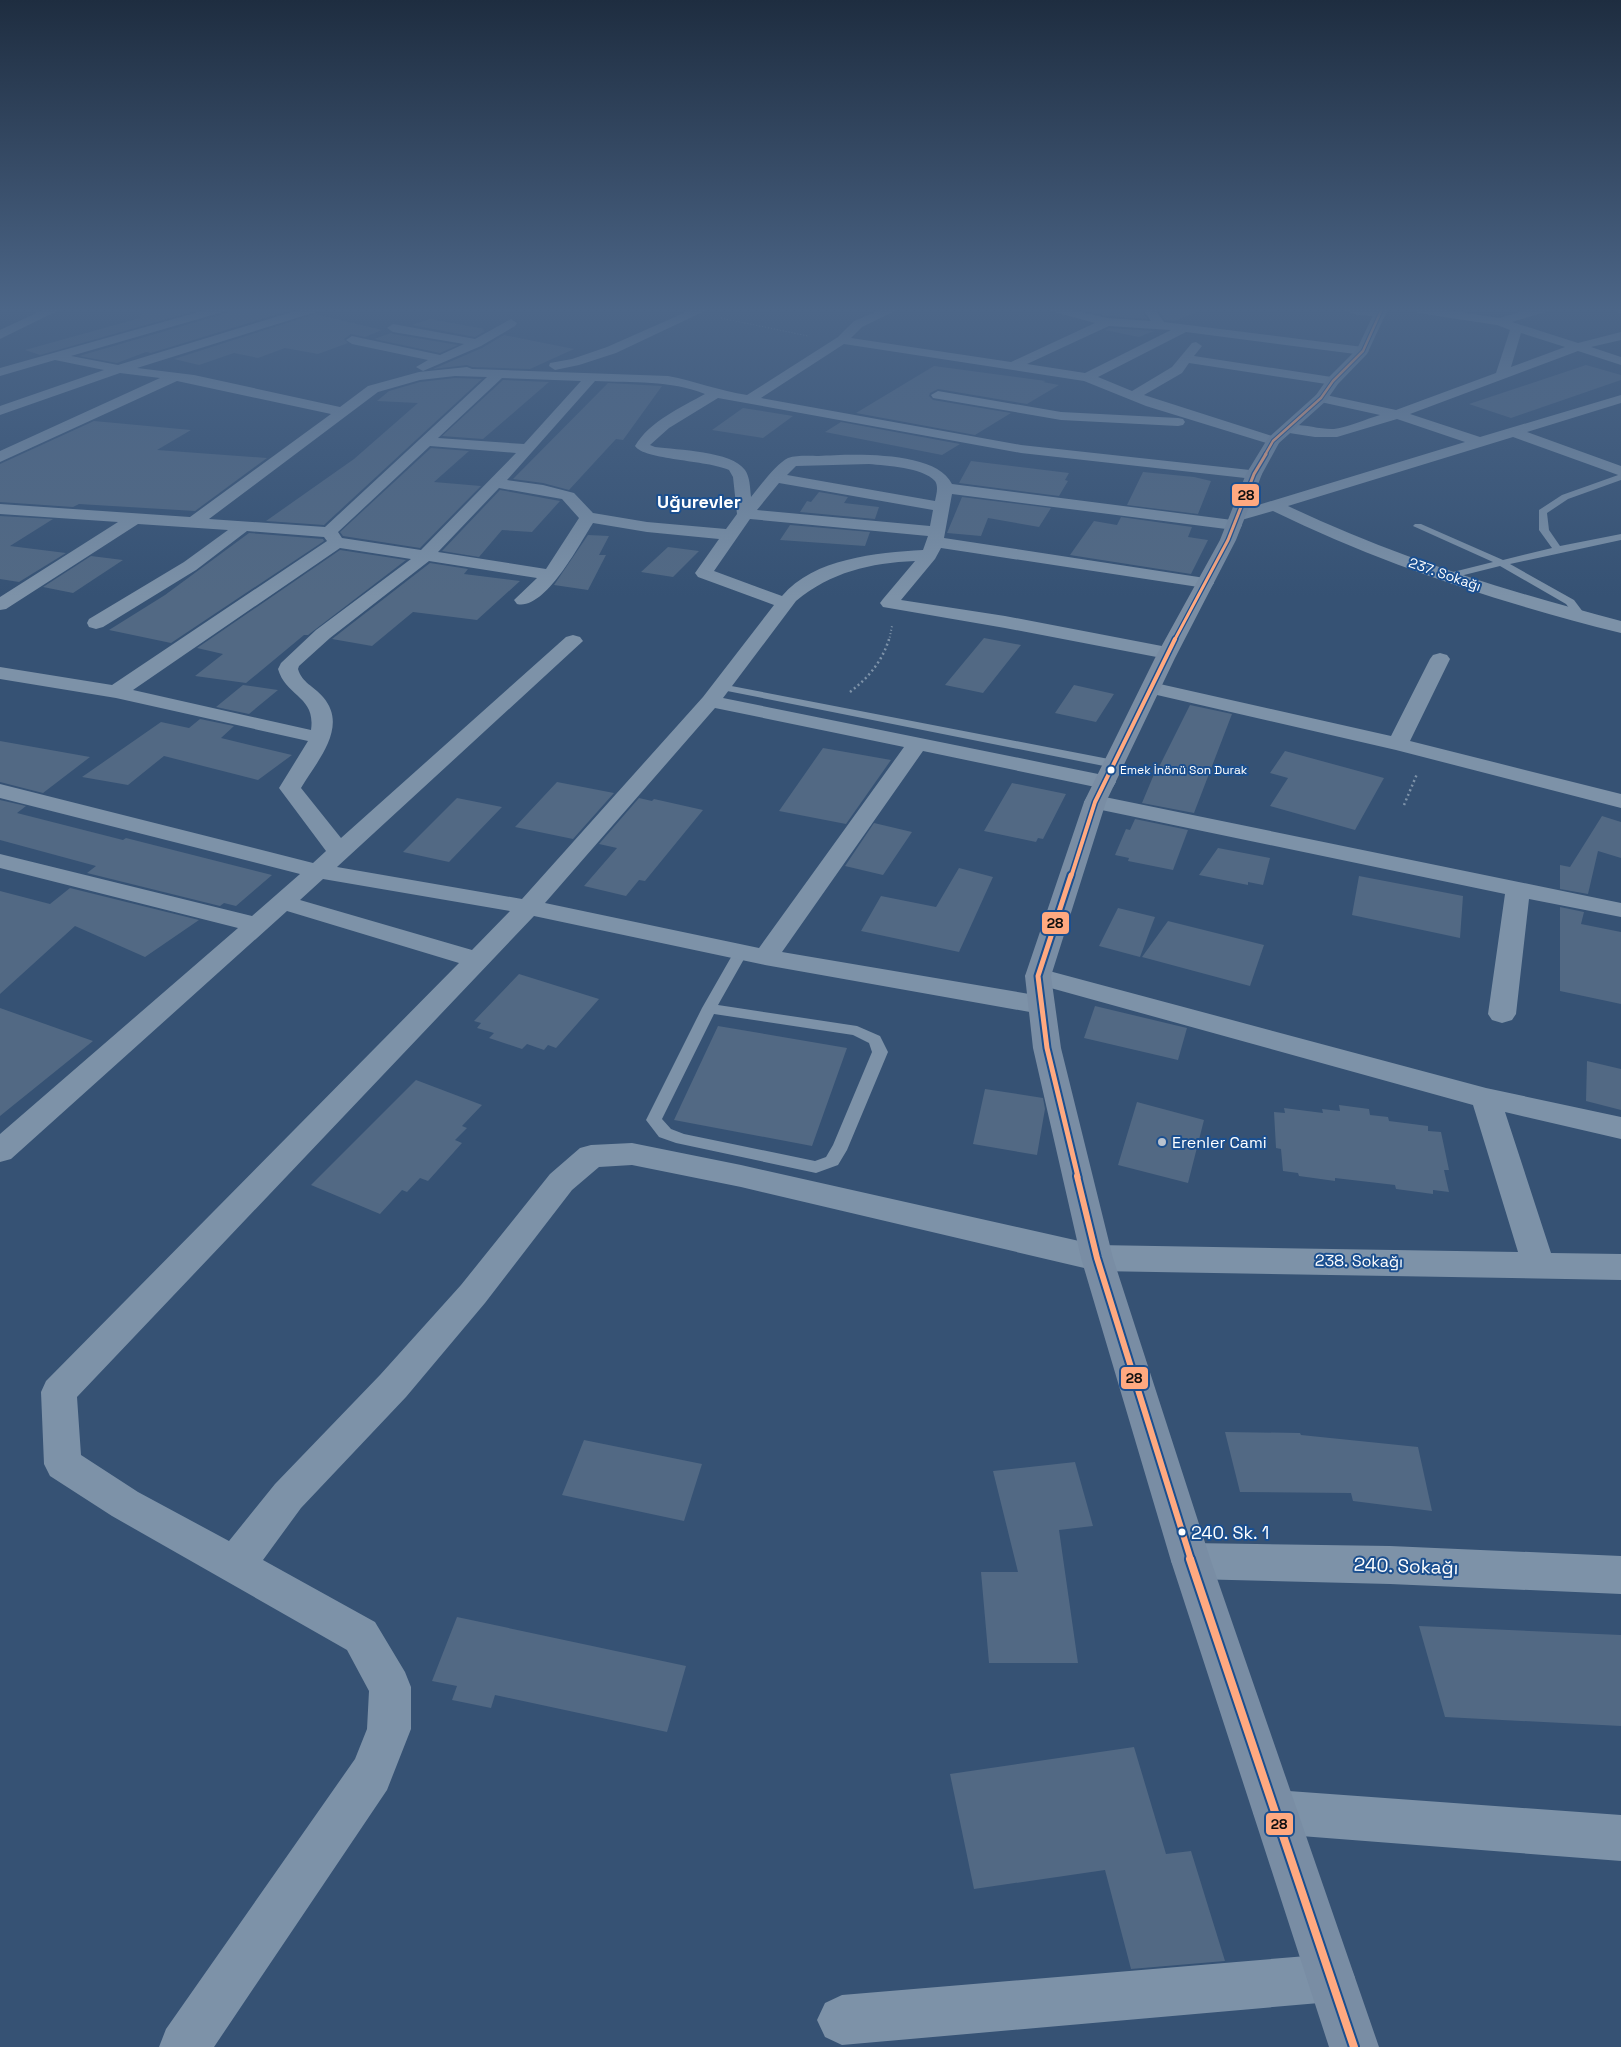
<svg xmlns="http://www.w3.org/2000/svg" width="1621" height="2047" font-family="'Space Grotesk',sans-serif">
<style>
.building{fill:#526984}
.lines{fill:none;stroke-linecap:round;stroke-linejoin:round}
.path-far2{stroke:#7d92a8;stroke-width:1;stroke-dasharray:1 2;stroke-linecap:butt}
.path-far1{stroke:#7d92a8;stroke-width:2;stroke-dasharray:1 2.5;stroke-linecap:butt}
.path{stroke:#7d92a8;stroke-width:2.5;stroke-dasharray:2 3;stroke-linecap:butt}
.lane{fill:#7d92a8;fill-rule:evenodd}
.street{fill:#7d92a8;fill-rule:evenodd}
.secondary{fill:#798da4;fill-rule:evenodd}
.bus-1-far5-casing{stroke:#1b4f8f;stroke-width:4.5}
.bus-1-far4-casing{stroke:#1b4f8f;stroke-width:5.5}
.bus-1-far3-casing{stroke:#1b4f8f;stroke-width:7}
.bus-1-far2-casing{stroke:#1b4f8f;stroke-width:9}
.bus-1-far1-casing{stroke:#1b4f8f;stroke-width:10}
.bus-1-casing{stroke:#1b4f8f;stroke-width:12}
.bus-1-far5{stroke:#ffa980;stroke-width:2.5}
.bus-1-far4{stroke:#ffa980;stroke-width:3}
.bus-1-far3{stroke:#ffa980;stroke-width:4}
.bus-1-far2{stroke:#ffa980;stroke-width:5}
.bus-1-far1{stroke:#ffa980;stroke-width:6}
.bus-1{stroke:#ffa980;stroke-width:8}
.bus-dot{fill:#fff;stroke:#1b4f8f;stroke-width:2}
.poi-dot{fill:#b9c2ce;stroke:#1b4f8f;stroke-width:2}
.labels{text-anchor:middle;dominant-baseline:central;stroke-width:4;stroke-linejoin:round;paint-order:stroke}
.far-bus-label{font-size:12px;fill:#fff;stroke:#1b4f8f;text-anchor:start}
.far-street-label{font-size:14px;fill:#fff;stroke:#1b4f8f}
.poi-label{font-size:16px;fill:#fff;stroke:#1b4f8f;text-anchor:start}
.street-label{font-size:16px;fill:#fff;stroke:#1b4f8f}
.far-district-label{font-size:18px;font-weight:bold;fill:#fff;stroke:#1b4f8f}
.near-bus-label{font-size:18px;fill:#fff;stroke:#1b4f8f;text-anchor:start}
.near-street-label{font-size:19px;fill:#fff;stroke:#1b4f8f}
.line-badge{stroke:#1b4f8f;stroke-width:2}
.pale-badge-label{font-size:14px;text-anchor:middle;font-weight:bold;fill:#111}
</style>
<rect width="100%" height="100%" fill="#365274"/>
<path class="building" d="M141,309H202L40,355L25,350L140,318Z
M230,309H294L151,353L146,352L117,363L79,356L227,313Z
M1077,309H1141L1147,319L1107,316Z
M1157,309H1203L1175,321L1165,320Z
M315,314L382,330L365,337L351,334L344,339L348,343L318,354L285,348L258,358L234,353L199,365L174,359Z
M430,319L485,329L482,330L485,331L475,337L412,325Z
M1109,328L1154,331L1139,337L1105,330Z
M391,333L393,334L458,345L440,353L374,339Z
M504,335L574,349L530,369L472,367L467,365L433,369L482,348Z
M1586,365L1621,375V380L1511,418L1469,404Z
M934,366L1046,381L1043,382L1059,385L1027,404L938,389L930,393L929,396L933,400L1011,413L975,435L856,413Z
M455,378L482,379L324,525L266,521L354,459L418,403L377,401L389,391L420,382Z
M503,380L549,382L483,439L442,436Z
M608,383L662,386L623,440L616,439L569,490L543,483L513,479Z
M743,408L793,416L763,438L712,430Z
M94,421L191,430L157,450L267,458L195,511L79,504L73,507L0,502V464Z
M841,422L960,444L942,455L825,432Z
M431,448L469,451L434,482L481,486L420,548L343,536L340,532Z
M971,461L1069,473L1065,480L1068,481L1059,496L959,483Z
M1143,472L1194,477L1211,481L1198,514L1127,505Z
M500,490L560,501L532,532L502,530L479,557L442,551Z
M819,492L848,497L844,503L879,507L875,519L800,512L807,501L811,502Z
M962,497L1051,508L1039,527L988,518L981,536L947,533Z
M0,516L53,519L10,546L66,553L19,582L0,579Z
M1121,517L1192,527L1188,537L1208,540L1191,574L1070,555L1094,521L1117,525Z
M790,525L870,532L865,546L780,540Z
M249,533L323,539L324,541L171,643L109,630L165,595Z
M588,535L609,536L599,555H606L588,590L554,585Z
M668,547L699,551L673,577L641,572Z
M340,550L406,560L308,635H304L246,683L195,676L223,654L197,648Z
M91,556L123,560L73,593L43,587Z
M430,563L468,569L464,574L520,581L477,620L413,612L372,646L332,639Z
M984,638L1021,645L983,693L945,685Z
M243,685L278,690L249,714L216,707Z
M1074,685L1114,694L1096,722L1055,713Z
M1190,705L1232,714L1194,813L1142,803L1157,767H1159Z
M200,719L234,726L221,738L292,755L258,780L164,756L128,785L82,777L161,722L189,728Z
M0,741L90,757L43,793L0,782Z
M823,748L891,760L846,824L779,811Z
M1285,751L1384,778L1355,830L1270,806L1288,778L1270,773Z
M557,782L614,793L573,839L515,827Z
M1012,783L1066,794L1043,839L1038,838L1036,842L984,831Z
M457,798L502,807L449,862L403,852Z
M639,798L652,801L654,799L703,810L645,881L639,880L626,896L584,886L617,848L599,844Z
M0,800L26,806L17,813L123,840L126,838L272,875L236,906L224,903L220,906L87,873L96,866L0,840Z
M1602,816L1621,822V858L1598,851L1588,894L1560,889V865L1570,867Z
M1135,819L1188,830L1173,870L1128,861L1129,858L1115,855L1126,829L1130,830Z
M874,823L912,832L883,875L845,866Z
M1218,848L1270,858L1263,885L1248,882V885L1199,875Z
M959,868L993,877L959,952L861,931L881,896L936,907Z
M1359,876L1463,896L1460,938L1352,915Z
M70,888L199,920L145,957L75,926L0,994V891L50,904Z
M1560,907L1584,912L1581,924L1621,932V1004L1560,991Z
M1118,908L1155,917L1140,957L1099,946Z
M1168,921L1264,945L1250,986L1142,957Z
M519,974L599,999L556,1048L548,1045L544,1050L527,1044L522,1049L489,1038L494,1033L477,1028L481,1023L474,1021Z
M1095,1006L1187,1028L1178,1060L1084,1038Z
M0,1008L93,1041L0,1116Z
M718,1026L847,1048L812,1146L674,1120Z
M1587,1061L1621,1069V1110L1586,1101Z
M416,1080L482,1105L462,1126L467,1128L455,1140L462,1143L428,1181L420,1178L407,1192L402,1190L380,1214L311,1185Z
M985,1089L1043,1098L1045,1109L1037,1155L973,1144Z
M1137,1102L1204,1120L1188,1183L1118,1165Z
M1339,1105L1369,1109L1370,1115L1388,1117L1389,1121L1428,1126V1131L1441,1132L1449,1170H1444L1449,1192L1433,1190V1194L1396,1189L1395,1185L1335,1178V1181L1299,1176L1298,1173L1283,1171L1281,1149L1276,1148L1274,1112L1285,1113L1284,1108L1323,1113L1322,1109L1340,1111Z
M1225,1432L1300,1433L1301,1435L1418,1447L1432,1511L1353,1501L1351,1493L1240,1492Z
M584,1440L702,1464L684,1521L562,1495Z
M1075,1462L1093,1526L1059,1530L1078,1663H989L981,1572H1018L993,1471Z
M457,1617L686,1666L667,1732L495,1695L491,1708L452,1700L457,1686L432,1681Z
M1419,1626L1621,1635V1726L1445,1717Z
M1134,1747L1166,1854L1191,1851L1225,1961L1131,1969L1105,1870L974,1889L950,1774Z"/>
<g class="lines">
<path class="path-far2" d="M721,318L808,336"/>
<path class="path-far1" d="M889,641L892,626"/>
<path class="path" d="M850,692C868,678 882,662 889,639
M1404,805L1417,774"/>
<path class="lane" d="M1621,474V480L1568,499L1547,513L1549,530L1560,546L1621,534V540L1510,564L1574,600L1586,616L1581,619L1577,618L1566,604L1500,566L1448,579L1445,578V574L1493,562L1413,526L1415,524H1421L1503,560L1552,548L1539,530V510L1562,495Z
M721,684L1114,760L1120,764L1114,768L717,689L716,687L717,685Z
M741,948L746,949L748,952L718,1005L857,1026L880,1036L888,1052L847,1150L838,1165L816,1173L676,1143L659,1137L646,1120L702,1008L734,952L736,949ZM714,1014L853,1035L869,1043L872,1052L833,1145L826,1157L815,1161L684,1134L671,1129L662,1119Z"/>
<path class="street" d="M45,309H61L0,339V330Z
M209,309H228L226,311L71,356L118,365L302,309H321L319,311L137,368L194,375L340,407L368,386L419,372L467,367L472,369L668,376C695,381 720,391 747,395L838,337L854,321L883,309H899L862,327L851,338L1011,362L1095,323L1051,311L1049,309H1068L1107,318L1151,321L1143,309H1155L1164,322L1363,347L1369,351L1363,355L1186,332L1098,377L1132,391L1172,367L1192,343L1196,342L1202,346L1194,356L1338,378L1340,381L1333,385L1189,363L1182,373L1144,395L1278,438L1280,441L1278,444L1273,445L1146,406L1084,381L844,344L761,398L1021,445L1259,471L1262,474L1259,477L1254,479L1021,453L718,398L669,428L650,445L655,447C677,450 732,451 745,470C750,477 750,488 751,497C760,486 776,464 788,458C797,455 810,456 819,456C850,454 936,450 952,484L1240,521L1242,525L1240,529L1234,530L952,494L944,538L1205,578L1211,579L1214,583L1211,587L1205,588L941,548L935,559L901,600L1005,616L1167,647L1174,649L1177,653L1174,657L1167,659L1005,628L883,607L880,603L883,599L915,561C870,563 831,572 796,601L723,698L1113,777L1116,782L1113,787L1105,789L923,751L782,952L1041,996L1051,999L1055,1005L1051,1011L1041,1014L765,965L534,916L77,1397L81,1455L138,1492L229,1541L275,1484L380,1375L461,1285L550,1174L580,1148L591,1145L632,1143L741,1165L1097,1245L1518,1252L1473,1105L1029,982L1025,976L1029,970L1038,968L1486,1088L1621,1117V1139L1505,1112L1551,1253L1621,1254V1280L1097,1271L741,1187L632,1165L599,1167L572,1190L485,1303L406,1397L301,1508L263,1560L375,1622L405,1672L411,1687V1729L387,1790L214,2047H159L166,2029L355,1759L367,1729L369,1691L347,1650L112,1516L50,1476L44,1464L41,1392L46,1381L459,963L287,911L11,1159L0,1162V1134L238,928L0,868V854L252,916L300,874L0,798V784L313,863L326,851L279,788L308,741L116,698L0,679V667L112,685L327,541L324,537L247,531L196,570L103,627L96,629L89,627L87,623L89,619L184,562L228,530L138,524L6,609L0,610V597L118,522L0,514V504L190,517L331,414L177,381L0,462V451L160,378L120,373L0,415V406L104,370L55,360L0,376V368ZM1109,326L1171,330L1085,373L1027,364ZM455,376L487,377L325,527L209,519L378,392L420,380ZM502,378L581,381L524,444L438,438ZM595,381C633,383 670,380 705,394C680,408 650,421 635,446C644,460 707,460 729,470L733,477L737,514L726,529L647,522L593,513L574,493L543,485L507,480ZM430,446L516,453L421,550L342,538L338,532ZM869,464C887,466 922,467 935,481C939,487 936,495 935,501L787,475L796,466ZM779,483L933,510L930,526L757,510ZM499,488L562,499L579,518L546,569L438,552ZM750,519L928,536L923,550C876,553 814,558 782,596L714,571ZM593,523L647,532L719,539L695,573L698,577L774,605L703,697L522,899L337,867L583,641L580,637L573,635L566,637L341,838L301,788C317,761 349,727 323,697C314,686 302,683 298,669L299,666L330,638L429,561L537,578L514,600L517,604C545,611 580,543 593,523ZM340,548L411,559L316,630L281,663L278,669C286,697 316,696 311,730L133,690ZM715,708L904,747L759,948L545,903ZM323,879L510,911L472,950L300,900Z
M693,309H709L616,353L579,365L555,370L549,366L550,363L572,359L607,347Z
M1343,309L1385,310L1387,313C1381,319 1349,315 1343,309Z
M1412,309H1441L1499,318L1531,309H1550L1548,311L1512,322L1578,343L1621,332V340L1591,347L1621,357V365L1578,351L1410,414L1480,437L1621,395V403L1527,432L1621,466V476L1513,437L1288,506C1395,557 1507,591 1621,621V633C1501,603 1384,565 1273,511L1238,521L1232,519L1230,516L1232,513L1465,442L1397,419L1337,437H1315L1283,432L1281,429L1283,426C1299,422 1318,430 1334,429C1349,427 1366,419 1380,415L1316,401L1314,398L1316,395L1321,394L1396,410L1496,373L1510,330L1497,325L1418,313ZM1521,333L1565,347L1511,367Z
M1613,309H1621V314Z
M511,319L517,323L515,326L481,346L423,371L416,367L428,360L352,344L346,340L352,336L440,355L464,344L393,332L387,328L393,324L475,339Z
M938,391L1061,412L1178,418L1183,419L1185,422L1183,425L1178,426L1061,420L933,398L931,395Z
M1440,653L1447,655L1450,659L1410,741L1621,794V808L1396,750L1144,692L1141,688L1144,684L1151,682L1391,736L1430,659L1433,655Z
M1095,795L1621,903V917L1529,899L1516,1014L1512,1020L1502,1023L1492,1020L1488,1014L1505,894L1087,807L1084,802L1087,797Z
M1191,1543L1390,1546L1621,1556V1594L1390,1584L1191,1579L1177,1574L1171,1561L1177,1548Z
M1275,1790L1621,1815V1861L1275,1834L1259,1828L1253,1812L1259,1796Z
M1331,1954L1348,1961L1355,1978L1348,1995L1331,2002L842,2045L825,2037L817,2020L825,2003L842,1995Z"/>
<path class="secondary" d="M1376,309H1388L1367,354L1338,384L1326,401L1279,443L1262,474L1236,540L1175,658L1106,802L1051,976L1061,1048L1113,1258L1211,1561L1379,2047H1329L1171,1561L1081,1258L1033,1048L1025,976L1084,802L1155,658L1220,540L1246,474L1268,438L1316,395L1328,378L1357,349Z"/>
<g class="bus-1-far5-casing">
<path id="bus-1-far5" d="M1265,455L1273,441L1321,398L1333,381L1363,351L1382,309"/>
</g>
<g class="bus-1-far4-casing">
<path id="bus-1-far4" d="M1174,641L1228,540L1254,474L1266,454"/>
</g>
<g class="bus-1-far3-casing">
<path id="bus-1-far3" d="M1071,877L1095,802L1175,639"/>
</g>
<g class="bus-1-far2-casing">
<path id="bus-1-far2" d="M1071,875L1038,976L1047,1048L1078,1177"/>
</g>
<g class="bus-1-far1-casing">
<path id="bus-1-far1" d="M1077,1176L1097,1258L1191,1560"/>
</g>
<g class="bus-1-casing">
<path id="bus-1" d="M1190,1559L1354,2047"/>
</g>
<use href="#bus-1-far5" class="bus-1-far5"/>
<use href="#bus-1-far4" class="bus-1-far4"/>
<use href="#bus-1-far3" class="bus-1-far3"/>
<use href="#bus-1-far2" class="bus-1-far2"/>
<use href="#bus-1-far1" class="bus-1-far1"/>
<use href="#bus-1" class="bus-1"/>
</g>
<linearGradient id="sky" x2="0" y2="1"><stop stop-color="#1e2d40"/><stop offset="0.52" stop-color="#4c6688"/><stop offset="1" stop-color="#4c6688" stop-opacity="0"/></linearGradient>
<rect width="1621" height="596" fill="url(#sky)"/>
<g class="bus-dot">
<circle cx="1111" cy="770" r="4.5"/>
<circle cx="1182" cy="1532" r="4.5"/>
</g>
<circle class="poi-dot" cx="1162" cy="1142" r="5"/>
<g class="labels">
<g class="far-bus-label">
<text x="1120" y="770">Emek İnönü Son Durak</text>
</g>
<g class="far-street-label">
<text transform="translate(1445 574) rotate(19)">237. Sokağı</text>
</g>
<g class="poi-label">
<text x="1172" y="1142">Erenler Cami</text>
</g>
<g class="street-label">
<text transform="translate(1359 1261) rotate(1)">238. Sokağı</text>
</g>
<g class="far-district-label">
<text x="699" y="501">Uğurevler</text>
</g>
<g class="near-bus-label">
<text x="1191" y="1532">240. Sk. 1</text>
</g>
<g class="near-street-label">
<text transform="translate(1406 1566) rotate(2)">240. Sokağı</text>
</g>
</g>
<g class="line-badge">
<rect x="1231" y="483" width="29" height="24" rx="5" fill="#ffa980"/>
<rect x="1041" y="911" width="29" height="24" rx="5" fill="#ffa980"/>
<rect x="1120" y="1366" width="29" height="24" rx="5" fill="#ffa980"/>
<rect x="1265" y="1812" width="29" height="24" rx="5" fill="#ffa980"/>
</g>
<g class="pale-badge-label">
<text x="1246" y="500">28</text>
<text x="1055" y="928">28</text>
<text x="1134" y="1383">28</text>
<text x="1279" y="1829">28</text>
</g>
</svg>
